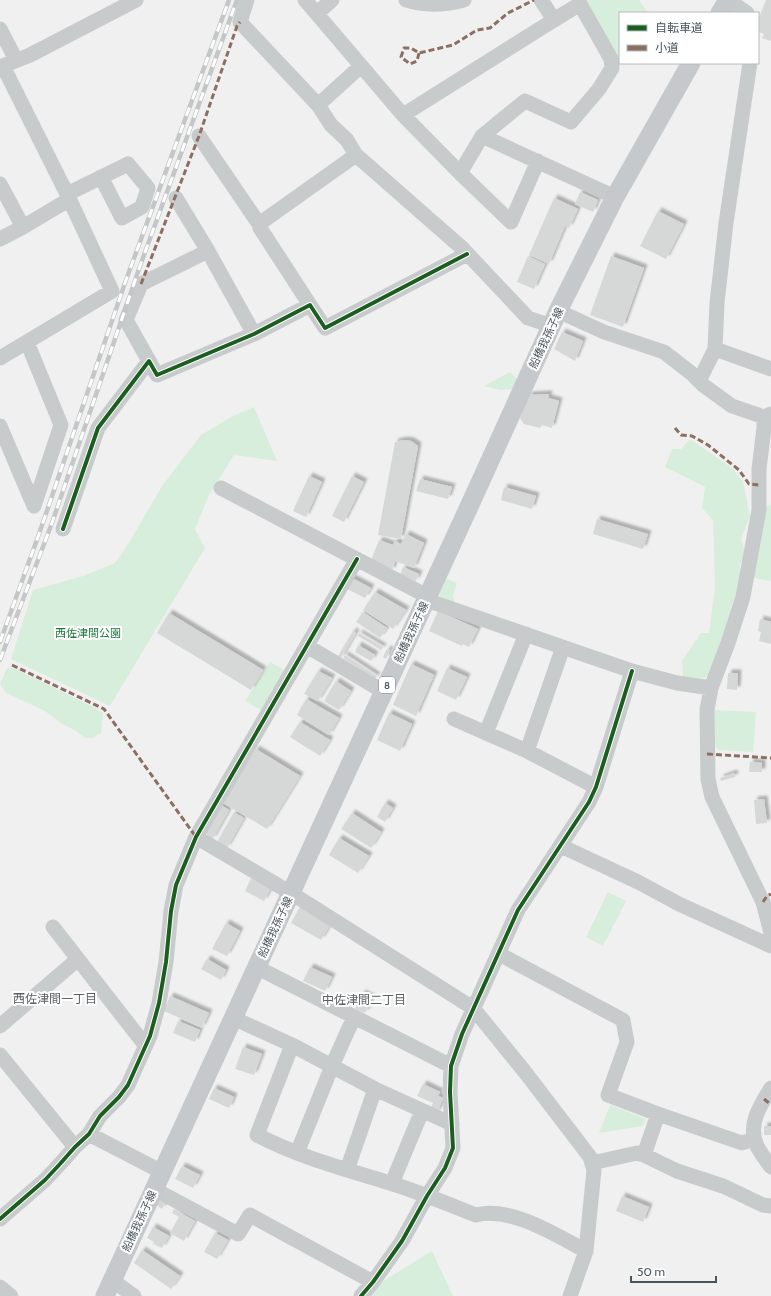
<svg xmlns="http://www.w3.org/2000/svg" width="771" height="1296" font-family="Cabin,'Noto Sans JP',sans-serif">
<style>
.green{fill:#d7eedc}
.building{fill:#d6d8d8;filter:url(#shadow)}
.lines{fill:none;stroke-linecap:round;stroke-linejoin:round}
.minor{stroke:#c8cbcc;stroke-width:15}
.major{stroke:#c6c9cb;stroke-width:19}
.rail-casing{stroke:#c4c6c7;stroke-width:4.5}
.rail{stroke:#fff;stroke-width:3;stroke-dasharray:9;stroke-linecap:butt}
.quiet{stroke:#8d6e63;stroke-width:3;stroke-dasharray:6 3;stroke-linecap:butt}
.cycleway-casing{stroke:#fff;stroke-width:6}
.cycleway{stroke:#1b5e20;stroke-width:4}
.labels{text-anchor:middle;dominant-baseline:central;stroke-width:4;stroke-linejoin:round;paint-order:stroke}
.shield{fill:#fff;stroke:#7f888c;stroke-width:1}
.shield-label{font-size:10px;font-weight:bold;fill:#48555b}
.street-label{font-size:11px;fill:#48555b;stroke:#fff}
.park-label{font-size:11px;fill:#1e783e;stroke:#fff}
.neighbourhood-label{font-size:12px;fill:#5c6164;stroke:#fff}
</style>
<defs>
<filter id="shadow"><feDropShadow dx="3.5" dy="-3.5" stdDeviation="1" flood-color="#0004"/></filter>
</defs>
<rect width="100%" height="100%" fill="#f1f0f0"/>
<path class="green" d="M579,0H639L648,13H620V63L619,65Z
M510,372L517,379L513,389L500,390L484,386Z
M254,407L277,461L234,455L209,495L195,529L205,548L110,706L11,659L33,590L83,576L115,563L127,546L162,486L201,435L231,417Z
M690,439L732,468L743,482L750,516L741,539L746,554L740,564V591L731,607L732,626L724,635L708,675L699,682L683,677L682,661L701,633H709L715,587L713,520L702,508L705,487L665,467L672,449H681Z
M771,504V581L754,578L765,507Z
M446,578L457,583L453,596L455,605L440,598L439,595Z
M270,662L285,670L261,710L245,701Z
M7,668H14L97,709L103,713L101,733L93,738H85L76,731L62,724L45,711L6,693L0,684Z
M714,710L756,712L753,752L719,750L714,745Z
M608,892L626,901L603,946L586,937Z
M610,1105L646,1119L643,1126L599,1133Z
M432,1251L453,1296H369L380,1283Z"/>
<path class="building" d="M766,0H771V41L762,38L764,34L758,32V20Z
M580,192L598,200L593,212L575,204Z
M554,198L578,209L569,228L565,226L549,264L529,255Z
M658,211L684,224L666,259L640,246Z
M528,256L545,264L534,289L517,282Z
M611,256L644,268L623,327L590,315Z
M562,332L583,341L575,361L554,349Z
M549,394L548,398L559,401L552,428L542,425L540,428L524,424L520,418L529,395Z
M404,440L411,441L418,446L401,539L378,535L395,442Z
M309,476L322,482L306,517L293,511Z
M352,476L364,482L344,522L332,516Z
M420,479L452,487L448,499L416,491Z
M504,487L536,496L532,509L501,500Z
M597,519L648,534L643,549L593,534Z
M406,534L424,543L414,568L395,561L392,571L371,560L379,540L393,545L395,541L401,544Z
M403,567L419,574L416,581L400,575Z
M350,577L371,588L365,598L345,588Z
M375,592L406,610L393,629L363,610Z
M438,611L478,629L469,647L463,644L462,646L429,631Z
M363,612L387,628L380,638L356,622Z
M169,613L263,670L251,690L157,633Z
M760,619L771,622V644L759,641L761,632L758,631Z
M353,631L356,633L341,658L338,656Z
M359,633L383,647L381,650L358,636Z
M358,645L375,655L371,661L355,652Z
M387,649L390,650L386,659L383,657Z
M345,655L377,676L375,679L343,658Z
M411,664L434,675L416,716L393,705Z
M447,668L467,677L456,700L437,691Z
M318,671L332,678L318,701L304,694Z
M728,673H738L737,690L727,689Z
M336,681L351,691L339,710L324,701Z
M306,699L339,718L329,735L297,715Z
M389,713L412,724L400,751L377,740Z
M300,722L330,740L320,756L290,737Z
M256,749L300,776L267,829L223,803Z
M750,762L762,763V772H749Z
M734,773L735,777L721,781L720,778Z
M764,799L767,823L756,824L754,800Z
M385,803L393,808L385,822L377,817Z
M219,804L229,810L212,840L204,831Z
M234,812L244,818L227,848L217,842Z
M352,813L381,832L371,848L341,829Z
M339,838L369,856L358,873L329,855Z
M252,876L272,886L264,901L245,891Z
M300,907L330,925L321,940L291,923Z
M226,923L240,931L227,956L212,949Z
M207,959L226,970L221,980L201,969Z
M310,967L332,977L325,991L303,981Z
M362,993L372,998L365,1013L355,1009Z
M170,996L209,1013L202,1028L164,1011Z
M178,1021L200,1030L195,1042L173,1033Z
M243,1047L262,1054L254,1075L235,1069Z
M423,1084L440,1092L438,1096L443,1098L437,1113L430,1110L433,1103L417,1096Z
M214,1088L234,1097L229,1108L209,1099Z
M764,1126H771V1135H764Z
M182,1166L200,1175L193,1188L175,1179Z
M622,1196L649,1207L643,1222L616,1211Z
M160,1197L166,1201L162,1209L156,1205Z
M174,1209L195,1221L184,1241L170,1233L179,1217L172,1213Z
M153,1227L169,1236L162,1248L153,1244L154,1242L147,1238Z
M215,1233L228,1240L217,1259L204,1252Z
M142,1250L180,1276L171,1289L134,1263Z"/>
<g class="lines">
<path class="minor" d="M247,0L240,22L318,105L331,125L347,140L356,155L462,248L528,318L552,326
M305,0L403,115L460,173L511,222L538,161
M406,0C424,6 445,5 464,0
M541,0L554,20L580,4L611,59L612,68L599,89L571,122L525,101L482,136L615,197
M728,0L747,13
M317,13L332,0
M0,29L16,60
M0,67L30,55L136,0
M318,105L361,66
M403,115L554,20
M199,136L259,224L260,228L310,305
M460,173L482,136
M0,184L23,227L0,239
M67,194L128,164L148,188L142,207L122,218L101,177
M176,198L208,251L254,334
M259,224L356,155
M23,227L70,199
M558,311L604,332L664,352L691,373L703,385L732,406L764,417L771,414
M715,349L771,369
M0,358L112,291L67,194L3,66
M149,361L126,320L141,284L208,251
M699,381L715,349L717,303L726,223L750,63
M764,417V428L759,469V510L743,597L728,643L711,688L707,710L708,779L712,797L763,902L771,933
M0,426L34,506L61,425L27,342
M221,488L427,596L432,602L632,671L677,683L711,688
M63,529L98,428L149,361L157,375L254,334L310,305L325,328L467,254
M307,646L384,692
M454,719L527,751L596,787
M486,733L526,634
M527,751L563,647
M196,837L291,893L473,1008L525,1072L590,1157L594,1170L586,1251L570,1296
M561,846L638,882L679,904L771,946
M53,927L145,1045
M499,954L623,1020L627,1042L608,1095L658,1114L742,1143L754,1139
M256,967L451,1066
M233,1018L292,1045L375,1089L452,1124
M0,1026L78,959
M292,1045L257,1135C299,1157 345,1169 390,1183C419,1192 448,1204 476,1215C511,1206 556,1235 586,1251
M0,1055L75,1147
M771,1088C760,1106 747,1125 757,1146C761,1154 766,1160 771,1167
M89,1134L162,1172
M297,1153L332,1066L354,1017
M644,1155L658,1114
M592,1163L637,1153L644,1155L677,1171L723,1186L763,1205L771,1206
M347,1170L375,1089
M392,1183L422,1111
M154,1189L238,1234L250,1215L373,1282
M0,1219L45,1180L59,1165L75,1147L89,1134L100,1116L119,1097L128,1085L150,1036L159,1003L166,962L171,911L176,885L196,837L357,559
M112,1280L134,1296
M0,1287L11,1296
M361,1296L373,1282L402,1241L427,1196L445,1168L453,1148L450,1092L451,1066L462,1034L518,910L589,802L596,787L632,671"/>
<path class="major" d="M720,13L728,0
M105,1296L473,498L558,311L615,197L691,63"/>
<g class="rail-casing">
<path id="rail" d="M0,642L39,534L126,280L229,0
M0,660L52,523L140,266L237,0"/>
</g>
<use href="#rail" class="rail"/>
<path class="quiet" d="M419,53L417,61L410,64L401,57L404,48H411L419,53L453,45L477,30L490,28L508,13L534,0
M141,284L199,136L237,26L240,22
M675,428L681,435L692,436L708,445L739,470L749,484L759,485
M12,665L104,709L196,837
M707,754L771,758
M763,902L767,896L771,894
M764,1099L769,1103H771"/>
<g class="cycleway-casing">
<path id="cycleway" d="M63,529L98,428L149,361L157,375L254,334L310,305L325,328L467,254
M0,1219L45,1180L59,1165L75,1147L89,1134L100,1116L119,1097L128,1085L150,1036L159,1003L166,962L171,911L176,885L196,837L357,559
M361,1296L373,1282L402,1241L427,1196L445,1168L453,1148L450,1092L451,1066L462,1034L518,910L589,802L596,787L632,671"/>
</g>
<use href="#cycleway" class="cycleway"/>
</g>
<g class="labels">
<rect class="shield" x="379" y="677" width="16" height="16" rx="3"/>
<g class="shield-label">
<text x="387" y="685">8</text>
</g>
<g class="street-label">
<text transform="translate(546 338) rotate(-65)">船橋我孫子線</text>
<text transform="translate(411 632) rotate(-65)">船橋我孫子線</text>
<text transform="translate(275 927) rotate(-65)">船橋我孫子線</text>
<text transform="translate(139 1221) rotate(-65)">船橋我孫子線</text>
</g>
<g class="park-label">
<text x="88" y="633">西佐津間公園</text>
</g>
<g class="neighbourhood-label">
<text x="55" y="998">西佐津間一丁目</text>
<text x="364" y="999">中佐津間二丁目</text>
</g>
</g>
<rect x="619" y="12" width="140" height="52" fill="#ffffff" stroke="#b6bbbd"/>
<rect x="627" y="25" width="20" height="6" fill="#1b5e20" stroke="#b6bbbd"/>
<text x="655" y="32" font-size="12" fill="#48555b">自転車道</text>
<rect x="627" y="45" width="20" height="6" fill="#8d6e63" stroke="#b6bbbd"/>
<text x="655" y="52" font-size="12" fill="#48555b">小道</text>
<path d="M631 1276v6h85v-6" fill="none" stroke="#48555b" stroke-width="2"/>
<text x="637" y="1276" font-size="12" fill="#48555b" stroke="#ffffff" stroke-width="3" paint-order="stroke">50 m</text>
</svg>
